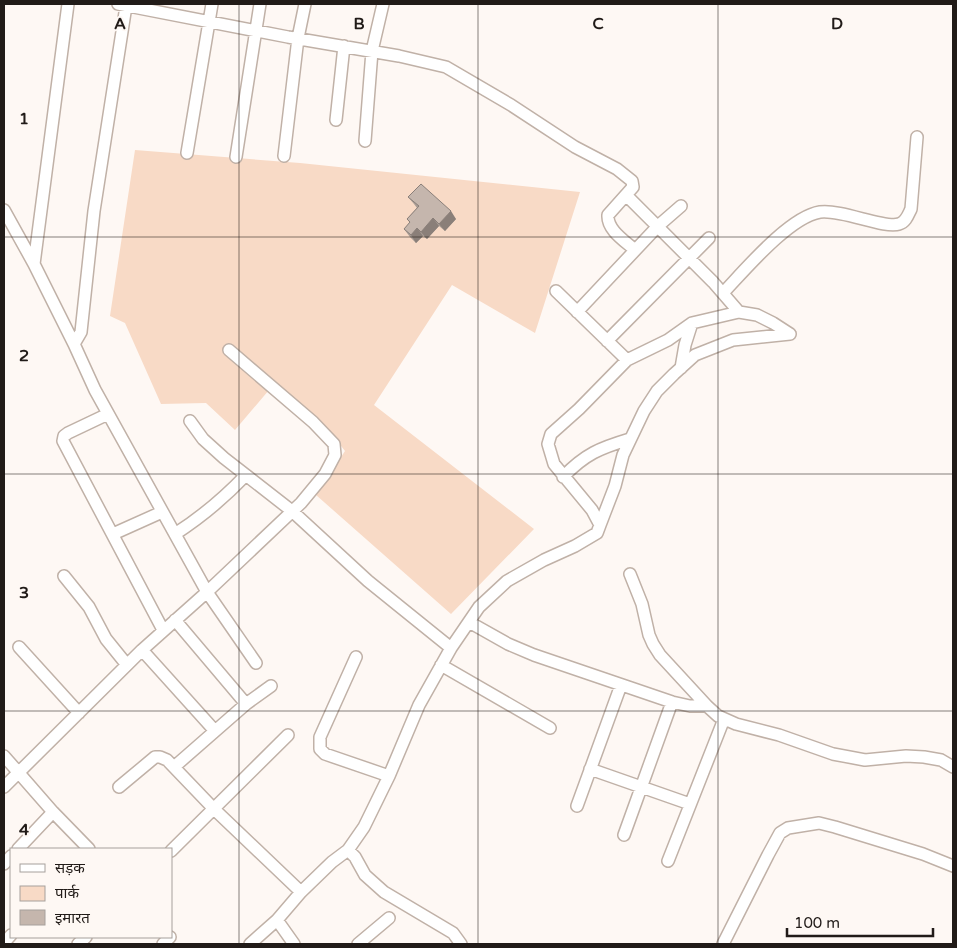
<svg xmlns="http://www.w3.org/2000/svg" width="957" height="948" font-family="'Varela Round','Noto Sans Devanagari',sans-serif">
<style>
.green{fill:#f8dac6}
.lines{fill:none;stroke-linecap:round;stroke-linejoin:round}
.minor-casing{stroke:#c0b1a7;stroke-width:14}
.minor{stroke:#fff;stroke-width:11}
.wall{fill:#a99d95}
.shaded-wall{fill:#8a7f79}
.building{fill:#c5b6ad;stroke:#8a7f79}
.grid{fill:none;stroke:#211b18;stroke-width:1;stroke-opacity:0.55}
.grid-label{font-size:16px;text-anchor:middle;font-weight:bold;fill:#211b18;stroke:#fef8f4;stroke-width:4;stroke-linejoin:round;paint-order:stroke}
</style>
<rect width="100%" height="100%" fill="#fef8f4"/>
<path class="green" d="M135,150L300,163L580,192L535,333L452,285L374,405L534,529L451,614L316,495L345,451L334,437L229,344L223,350L269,390L235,430L206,403L161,404L125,323L110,316Z"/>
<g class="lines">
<g class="minor-casing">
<path id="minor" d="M68,4L34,264L74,344L95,390L207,592L256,663
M118,4L288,37L399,56L446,67L511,105L575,147L617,169L632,181L633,187L608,215C607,230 625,241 635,250
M336,120L344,46
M365,141L372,51L383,4
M187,153L212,4
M284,156L298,38L305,4
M236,157L260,4
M626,195L713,282L739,312
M4,210L34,264
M556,291L627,360
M723,293C744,271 789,217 820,212C842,209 884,229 899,224C906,222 908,215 911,209L917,137
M577,312L658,226L681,206
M607,341L709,238
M74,344L81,332L94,211L126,6
M681,368L685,345L692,323
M108,414L68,433L64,436L63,441L163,630
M190,421L203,439L224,458L292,511L368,581L451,648
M563,477C585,454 600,448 630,439
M600,525L615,486L623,455L644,411L657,391L674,374L695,355L733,340L790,334
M113,534L162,512
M175,534C203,516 223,499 246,475
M630,574L642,604L649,635L653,644L660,655L707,706L718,716L736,724L779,735L833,754L865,760L906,756L924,757L941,760L953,767
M64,576L89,607L106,639L127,665
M175,620L246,704
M469,622L508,644L534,655L672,702L690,706H707
M19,647L79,713
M142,650L215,731
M356,657L320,737V749L325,754L389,776
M441,665L550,728
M4,756L53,812L89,849
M174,767L246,704L271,686
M590,769L690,804
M4,787L142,650L207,592L301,503L325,474L335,455L334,444L313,422L229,350
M119,787L155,757H160L167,760L214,809L301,892
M577,806L621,685
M624,835L672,702
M18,849L53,812
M348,850L355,857L365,875L384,892L453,933L461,944
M171,851L288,735
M668,861L724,719
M4,864L11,856
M277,920L294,944
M4,943L11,935
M78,944L86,937
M163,944L170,937
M250,944L277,920L301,892L332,862L348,850L364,827L389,776L419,705L451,648L479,607L507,581L544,560L575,546L597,533L600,525L592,510L554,464L548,444L551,434L579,409L627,360L668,340L692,323L739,312L757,315L773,323L790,334
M358,944L389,918
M723,944L768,855L780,833L788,828L819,823L835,827L923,854L953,866"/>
</g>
<use href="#minor" class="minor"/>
</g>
<path class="wall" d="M408,197L456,219L445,231L439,226L427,239L423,236L416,243L410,237L404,229L410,223L407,219L417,208L414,204Z"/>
<path class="shaded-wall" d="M451,211L456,219L445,231L439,224Z
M433,218L439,226L427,239L421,232Z
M417,228L423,236L416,243L411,235Z"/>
<path class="building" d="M421,184L451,211L439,224L433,218L421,232L417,228L411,235L404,229L410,222L407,219L419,206L408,197Z"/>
<path class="grid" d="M239,4V944M478,4V944M718,4V944M4,237H953M4,474H953M4,711H953"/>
<g class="grid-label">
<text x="120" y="29">A</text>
<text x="359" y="29">B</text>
<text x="598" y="29">C</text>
<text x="837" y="29">D</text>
<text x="24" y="124">1</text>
<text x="24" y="361">2</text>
<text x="24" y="598">3</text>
<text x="24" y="835">4</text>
</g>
<rect width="957" height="948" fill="none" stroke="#211b18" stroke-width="10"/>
<rect x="10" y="848" width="162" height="90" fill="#fef8f4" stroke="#a6a09c"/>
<rect x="20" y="864" width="25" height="8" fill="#ffffff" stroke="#a6a09c"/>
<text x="55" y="873" font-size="15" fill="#211b18">सड़क</text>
<rect x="20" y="886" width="25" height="15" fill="#f8dac6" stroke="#a6a09c"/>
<text x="55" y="898" font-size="15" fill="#211b18">पार्क</text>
<rect x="20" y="910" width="25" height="15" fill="#c5b6ad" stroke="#a6a09c"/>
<text x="55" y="923" font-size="15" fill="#211b18">इमारत</text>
<path d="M787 928v8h146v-8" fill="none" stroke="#211b18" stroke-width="2.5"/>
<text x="794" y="928" font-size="15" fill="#211b18" stroke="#fef8f4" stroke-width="4" paint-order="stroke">100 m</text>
</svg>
